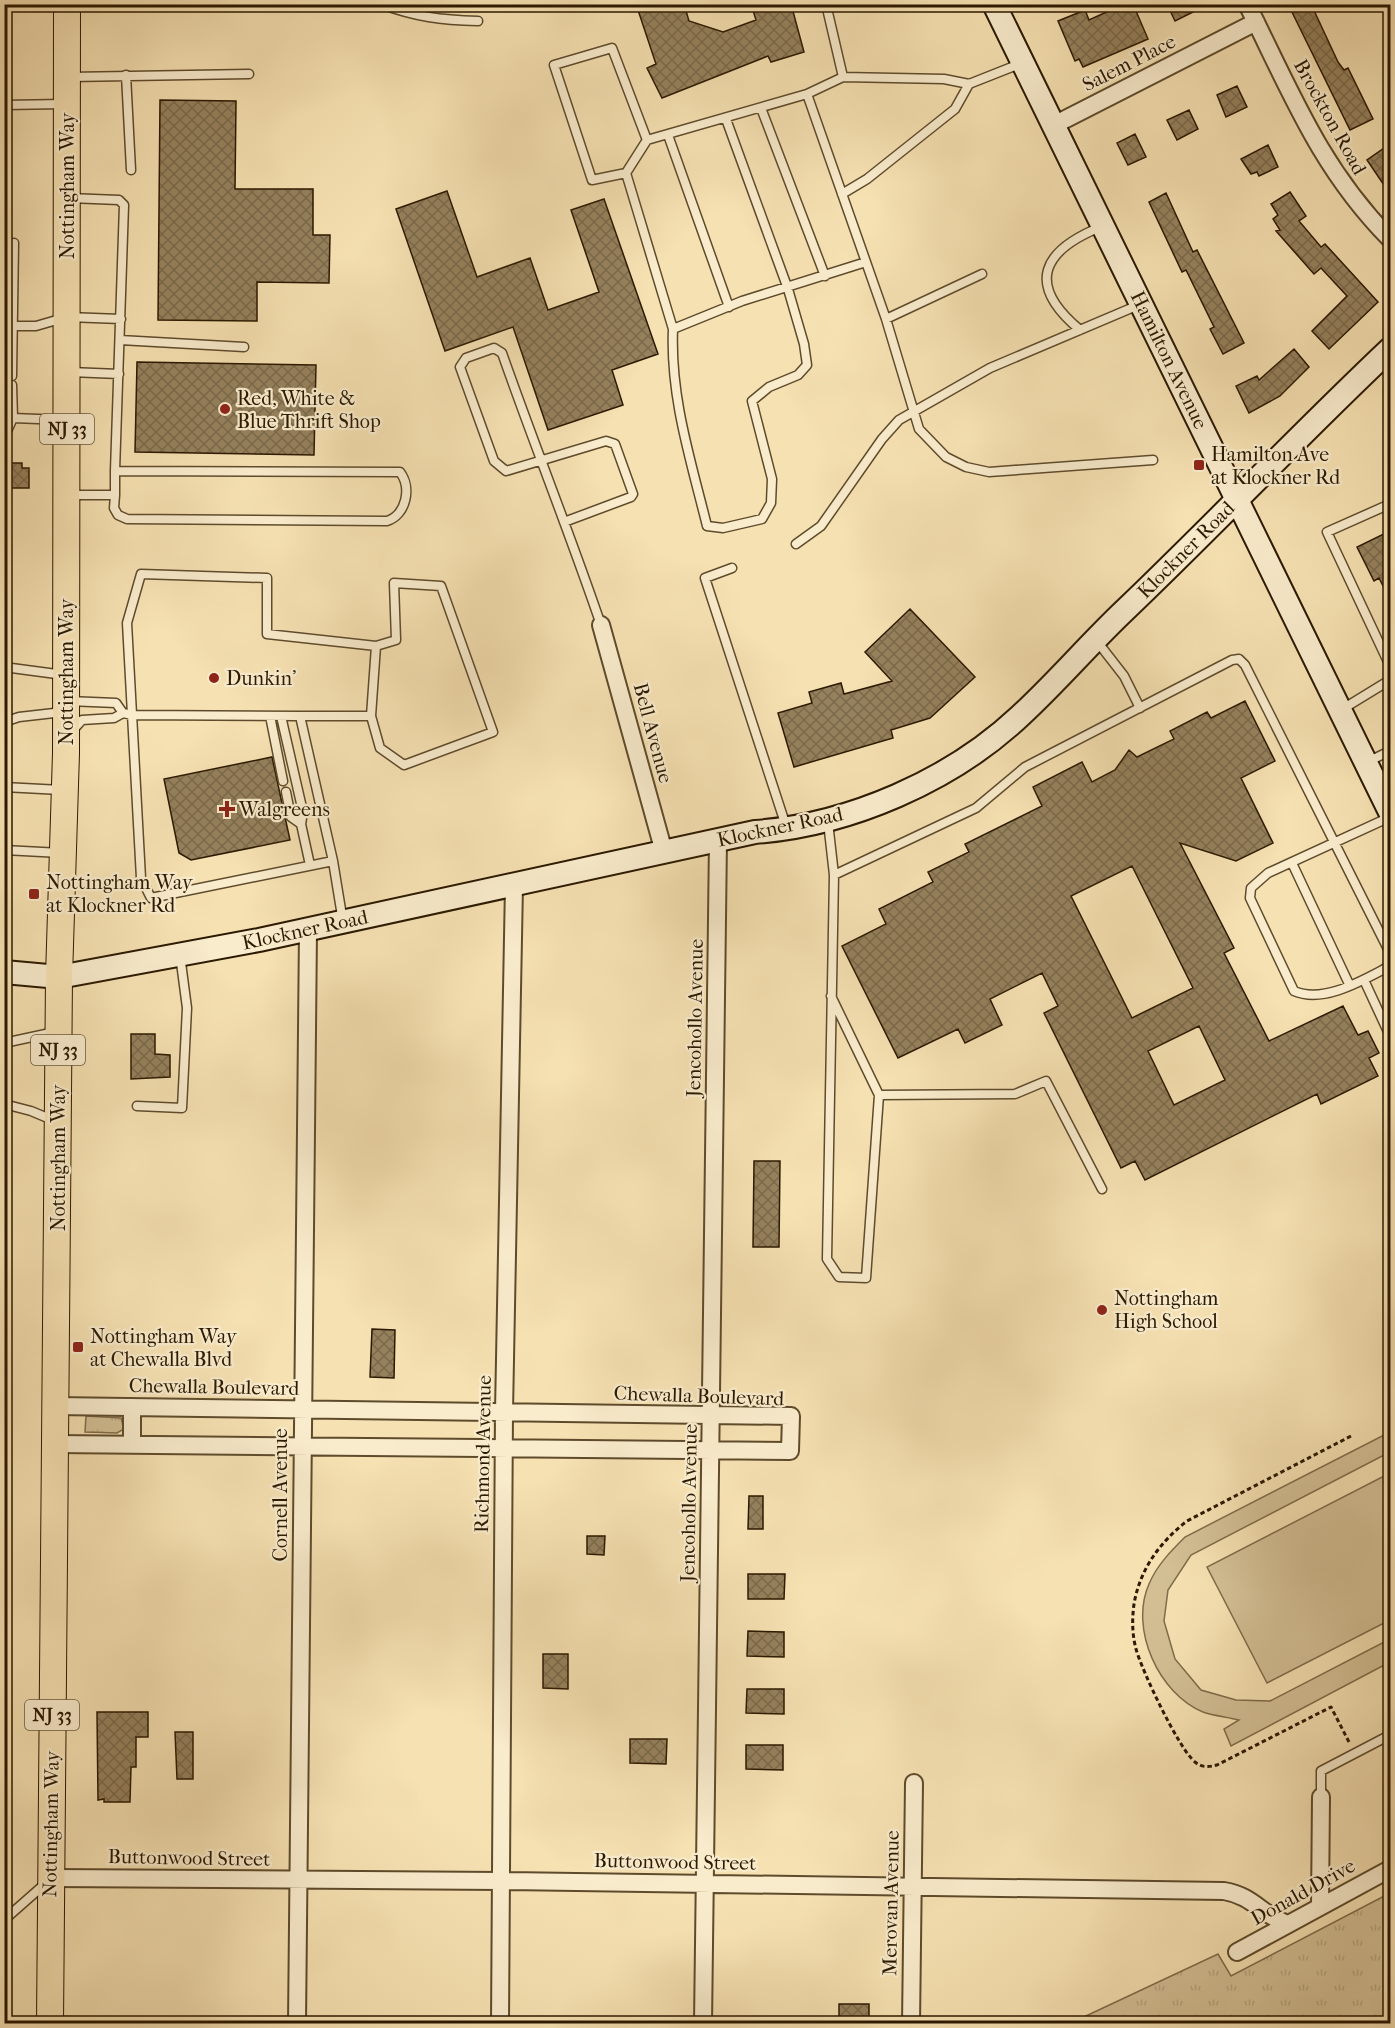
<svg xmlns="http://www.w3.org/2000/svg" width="1395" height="2028" font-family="'IM FELL French Canon',serif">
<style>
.grass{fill:url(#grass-tufts);stroke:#7f6c4a;stroke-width:1.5}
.pitch{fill:#d3bf94;stroke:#7f6c4a;stroke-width:1.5}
.building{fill:url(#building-cross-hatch);stroke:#2b1900;stroke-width:1.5;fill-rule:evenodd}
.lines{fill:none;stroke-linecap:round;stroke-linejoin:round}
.lane-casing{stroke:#5e4b2c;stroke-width:11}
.street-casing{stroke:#5e4b2c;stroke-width:20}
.secondary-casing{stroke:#2b1900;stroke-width:26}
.primary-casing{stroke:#2b1900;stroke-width:28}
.path{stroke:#2b1900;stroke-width:3;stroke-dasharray:4.5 3;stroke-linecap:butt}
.lane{stroke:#f9eccd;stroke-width:8}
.street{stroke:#f9eccd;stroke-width:16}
.secondary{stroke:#f9eccd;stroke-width:22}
.primary{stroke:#f6e1b2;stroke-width:26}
.poi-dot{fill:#8f2418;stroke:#f9eccd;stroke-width:2}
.labels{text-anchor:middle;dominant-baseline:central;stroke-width:4.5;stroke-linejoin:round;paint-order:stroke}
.shield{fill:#f9eccd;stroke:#69583e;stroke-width:1.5}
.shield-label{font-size:18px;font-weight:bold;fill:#2b1900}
.street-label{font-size:20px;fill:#2b1900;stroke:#f9eccd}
.poi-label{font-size:20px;fill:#2b1900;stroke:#f9eccd;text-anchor:start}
</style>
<defs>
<pattern id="grass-tufts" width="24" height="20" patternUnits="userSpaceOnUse" patternTransform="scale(1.5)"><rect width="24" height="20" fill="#d3bf94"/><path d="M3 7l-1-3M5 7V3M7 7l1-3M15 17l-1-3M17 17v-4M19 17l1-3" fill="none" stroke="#b5a47e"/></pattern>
<pattern id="building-cross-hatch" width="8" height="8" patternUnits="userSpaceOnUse" patternTransform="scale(1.5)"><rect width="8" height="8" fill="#95815d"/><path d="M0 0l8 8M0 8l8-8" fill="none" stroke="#7a694a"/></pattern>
</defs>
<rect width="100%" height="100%" fill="#f6e1b2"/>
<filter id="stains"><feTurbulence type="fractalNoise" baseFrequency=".00333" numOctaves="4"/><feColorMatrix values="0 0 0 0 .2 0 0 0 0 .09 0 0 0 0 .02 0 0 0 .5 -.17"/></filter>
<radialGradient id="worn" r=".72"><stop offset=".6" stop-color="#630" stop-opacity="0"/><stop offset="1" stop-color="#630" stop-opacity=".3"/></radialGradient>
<path class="grass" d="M86,1416L121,1418L124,1429L117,1433L85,1432Z
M1390,1893V2023H1071L1218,1954L1231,1976Z"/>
<path class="pitch" d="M1390,1432V1452L1191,1555L1168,1590L1164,1621L1175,1659L1201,1690L1236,1700L1270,1701L1390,1639V1662L1231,1746L1224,1729L1239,1720C1228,1717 1214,1716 1203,1712C1159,1694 1129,1629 1149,1584C1157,1565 1171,1551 1185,1537Z
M1390,1473V1620L1267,1683L1207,1567Z"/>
<path class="building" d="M636,4H684L689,21L723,32L756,20L751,4H791L804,52L771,62L768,56L662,98L647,68L656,64Z
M1124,4H1133L1148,39L1083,67L1079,59L1075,61L1058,21L1085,10L1089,20Z
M1167,4H1209L1175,21Z
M1288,4H1311L1338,62L1344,70L1348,68L1373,119L1350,130Z
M1237,86L1247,107L1226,117L1217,95Z
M160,100L236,101L235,189H313V235H330L329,283L257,282V321L158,320Z
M1189,110L1198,129L1177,140L1167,120Z
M1135,134L1146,157L1128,165L1117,143Z
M1390,144V194L1367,160Z
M1268,145L1278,167L1259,176L1257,172L1251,174L1241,159Z
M447,191L477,277L530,258L548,310L599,292L571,210L604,199L658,354L612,370L623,405L548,430L513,327L445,351L396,209Z
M1290,192L1306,216L1299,221L1321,247L1325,244L1378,302L1329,349L1312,331L1347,296L1321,268L1314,274L1276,231L1280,230L1273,219L1278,215L1271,204Z
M1166,193L1193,252L1197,250L1244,343L1223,354L1210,329L1214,327L1186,270L1182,272L1149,202Z
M1294,349L1309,367L1280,396L1249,413L1236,386L1257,376L1259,380Z
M137,362L316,365L314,455L135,452Z
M4,463H22V468H29V488H4Z
M1390,531V600L1379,578L1374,581L1357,547Z
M910,609L975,677L930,718L891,730L893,738L794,767L778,713L812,703L809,692L841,683L844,694L892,681L865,652Z
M1245,701L1275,761L1241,778L1273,843L1236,861L1180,843L1234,948L1224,953L1269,1041L1343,1006L1358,1035L1368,1031L1379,1053L1369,1058L1378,1076L1321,1104L1317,1094L1145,1180L1135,1161L1121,1168L1044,1013L1058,1006L1042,973L990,999L1002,1025L965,1043L958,1029L898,1058L842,946L886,924L879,909L933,882L928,872L969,852L965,844L1042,806L1033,787L1082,762L1092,782L1115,770L1129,750L1137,757L1174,739L1170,731L1207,712L1211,718ZM1132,866L1193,988L1132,1018L1071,896ZM1199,1026L1225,1080L1174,1105L1148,1051Z
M272,757L290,840L191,860L179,853L164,779Z
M131,1034H155V1054L170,1055V1077L131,1079Z
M754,1161H780L779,1247H753Z
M372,1329L395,1330L394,1378L370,1377Z
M749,1496H763V1529H748Z
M587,1536H605L604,1555L587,1554Z
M748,1574H785L784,1599H748Z
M748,1631L784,1632V1657L747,1656Z
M543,1654H568V1689L543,1688Z
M747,1689H784V1714L746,1713Z
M97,1712H148V1737H136V1767H131L130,1802H104V1799L98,1800Z
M175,1732H193V1779H177Z
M630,1739H667L666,1764L630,1763Z
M746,1745H783V1770L746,1769Z
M839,2004H869V2024H839Z"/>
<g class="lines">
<g class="lane-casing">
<path id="lane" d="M381,4C416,17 441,20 478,21
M826,4L843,77
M126,75L131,170
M70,77L249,74
M807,94L886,319L919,429L946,457L966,467L989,472L1153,460
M4,105L64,104
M761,108L825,276
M668,135L729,307
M626,173L647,140
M842,194L867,179L955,109L969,84
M69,198L119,200L124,205L115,471
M866,262L742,301L673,329L626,173L592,180L554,65L612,48L647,140L807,94L843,77L944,79L969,84L1022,63
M886,319L982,274
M4,326H36L67,317L121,319
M673,329C670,397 691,461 707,526L723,528L762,519L771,503L772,479L752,401L769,387L798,375L807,365L804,344L788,289L726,119
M1080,330C1025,284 1042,250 1103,226
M120,340L244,347
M70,372L119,374
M12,376L14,243
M12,385L13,418L63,420
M4,431H7L13,418
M70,495H115L114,508L118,515L127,519L387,521C406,515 412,488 400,472L115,471V495
M1390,504L1327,532L1390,666
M564,522L631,497L633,494L615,444L606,441L506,471L494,461L460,367L466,358L494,348L502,353C534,444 570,534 601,625
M796,544L821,526L882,439L899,420L990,368L1141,304
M732,568L705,578L786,826
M1096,640L1124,676L1140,708
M4,667L64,675
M68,701L116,703L123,713L132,715L300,716
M1341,710L1390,680
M270,716L283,781
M281,716L303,812L301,824L310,865
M4,722L19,717L63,712
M73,730L82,720L114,718L123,713
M1367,762L1390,751
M4,787L61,790
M286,792L291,817L301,824
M1390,817L1268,873L1251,888L1250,898L1294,991C1324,1004 1363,980 1390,966
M828,822L834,875L827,1259L839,1277L866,1278L879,1095L831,996
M4,850L61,853
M333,861L151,898L141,878L127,623L141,574L267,578V634L376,646L371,716
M1292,863L1349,984
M834,875L976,808L1025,767L1232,660L1239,659L1245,665L1390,953
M343,922L333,861L300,716H371L380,748L404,765L493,732L441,586L394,583L396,640L376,646
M1364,980L1390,1036
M4,1043L55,1032
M879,1095L1015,1094L1046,1081L1102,1189
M4,1104L31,1111L55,1121
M137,1106L182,1108L187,1008L180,955
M1321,1797V1771L1390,1735
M4,1920L46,1883
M53,2021L211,2024"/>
</g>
<g class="street-casing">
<path id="street" d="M1247,4C1291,92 1320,168 1390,239
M1054,125L1256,22
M601,625L664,852
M55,1444L790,1451L791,1416L55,1406
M132,1444V1407
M51,1878L501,1881L1224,1891C1254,1896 1261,1915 1288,1924
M1320,1906L1321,1797
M1237,1952L1390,1869
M297,2024L308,931
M500,2024L504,1412L514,885
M703,2024L718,840
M911,2024L914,1783"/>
</g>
<g class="secondary-casing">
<path id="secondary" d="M994,4L1390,812
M4,972L59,977L259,940L755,832C849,825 951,781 1020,716C1057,682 1089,644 1125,610C1215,524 1300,434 1390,349"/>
</g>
<g class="primary-casing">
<path id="primary" d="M50,2024L59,977L66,753L67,4"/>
</g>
<path class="path" d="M1349,1742L1331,1707L1217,1765C1209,1767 1202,1768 1195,1762C1179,1749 1142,1671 1136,1649C1132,1634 1132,1619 1134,1604C1140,1569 1160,1542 1187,1521L1353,1435"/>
<use href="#lane" class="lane"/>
<use href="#street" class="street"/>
<use href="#secondary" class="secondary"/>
<use href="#primary" class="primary"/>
</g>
<g class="poi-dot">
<circle cx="225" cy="409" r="6"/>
<rect x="1193" y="459" width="12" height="12" rx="3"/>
<circle cx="214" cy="678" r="6"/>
<path d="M224 800h6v6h6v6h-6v6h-6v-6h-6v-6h6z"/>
<rect x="28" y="888" width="12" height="12" rx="3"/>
<circle cx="1102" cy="1310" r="6"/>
<rect x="72" y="1341" width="12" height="12" rx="3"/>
</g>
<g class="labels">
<g class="shield">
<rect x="40" y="414" width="54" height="30" rx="4.5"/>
<rect x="31" y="1035" width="54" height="30" rx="4.5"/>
<rect x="25" y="1700" width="54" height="30" rx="4.5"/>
</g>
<g class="shield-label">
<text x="67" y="429">NJ 33</text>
<text x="58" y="1050">NJ 33</text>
<text x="52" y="1715">NJ 33</text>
</g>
<g class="street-label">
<text transform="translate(1129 63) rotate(-27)">Salem Place</text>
<text transform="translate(1330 117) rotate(61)">Brockton Road</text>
<text transform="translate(67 186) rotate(-90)">Nottingham Way</text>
<text transform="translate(1169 360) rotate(64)">Hamilton Avenue</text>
<text transform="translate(1186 550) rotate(-45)">Klockner Road</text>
<text transform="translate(66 672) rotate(-90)">Nottingham Way</text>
<text transform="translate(653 733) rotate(75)">Bell Avenue</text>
<text transform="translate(780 827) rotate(-12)">Klockner Road</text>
<text transform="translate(305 930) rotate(-12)">Klockner Road</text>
<text transform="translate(695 1018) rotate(-89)">Jencohollo Avenue</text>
<text transform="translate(58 1158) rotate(-90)">Nottingham Way</text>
<text transform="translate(214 1387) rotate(1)">Chewalla Boulevard</text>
<text transform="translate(699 1396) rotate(2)">Chewalla Boulevard</text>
<text transform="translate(483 1454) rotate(-89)">Richmond Avenue</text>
<text transform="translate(280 1495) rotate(-90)">Cornell Avenue</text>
<text transform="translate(689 1503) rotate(-89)">Jencohollo Avenue</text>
<text transform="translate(51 1824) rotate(-89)">Nottingham Way</text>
<text transform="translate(189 1858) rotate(1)">Buttonwood Street</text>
<text transform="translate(675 1862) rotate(1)">Buttonwood Street</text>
<text transform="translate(1303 1892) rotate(-29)">Donald Drive</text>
<text transform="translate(891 1903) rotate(-89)">Merovan Avenue</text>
</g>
<g class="poi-label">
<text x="237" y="398">Red, White &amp;<tspan x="237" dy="23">Blue Thrift Shop</tspan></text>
<text x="1211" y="454">Hamilton Ave<tspan x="1211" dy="23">at Klockner Rd</tspan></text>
<text x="226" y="678">Dunkin'</text>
<text x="239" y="809">Walgreens</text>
<text x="46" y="882">Nottingham Way<tspan x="46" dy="23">at Klockner Rd</tspan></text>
<text x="1114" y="1298">Nottingham<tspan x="1114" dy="23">High School</tspan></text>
<text x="90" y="1336">Nottingham Way<tspan x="90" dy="23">at Chewalla Blvd</tspan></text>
</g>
</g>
<rect width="1395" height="2028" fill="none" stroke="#f6e1b2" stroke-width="24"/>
<rect x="6" y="6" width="1383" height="2016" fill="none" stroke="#2b1900" stroke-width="3"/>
<rect x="12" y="12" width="1371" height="2004" fill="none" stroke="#2b1900" stroke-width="1.5"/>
<rect width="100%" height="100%" filter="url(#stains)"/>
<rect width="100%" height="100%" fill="url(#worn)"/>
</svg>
